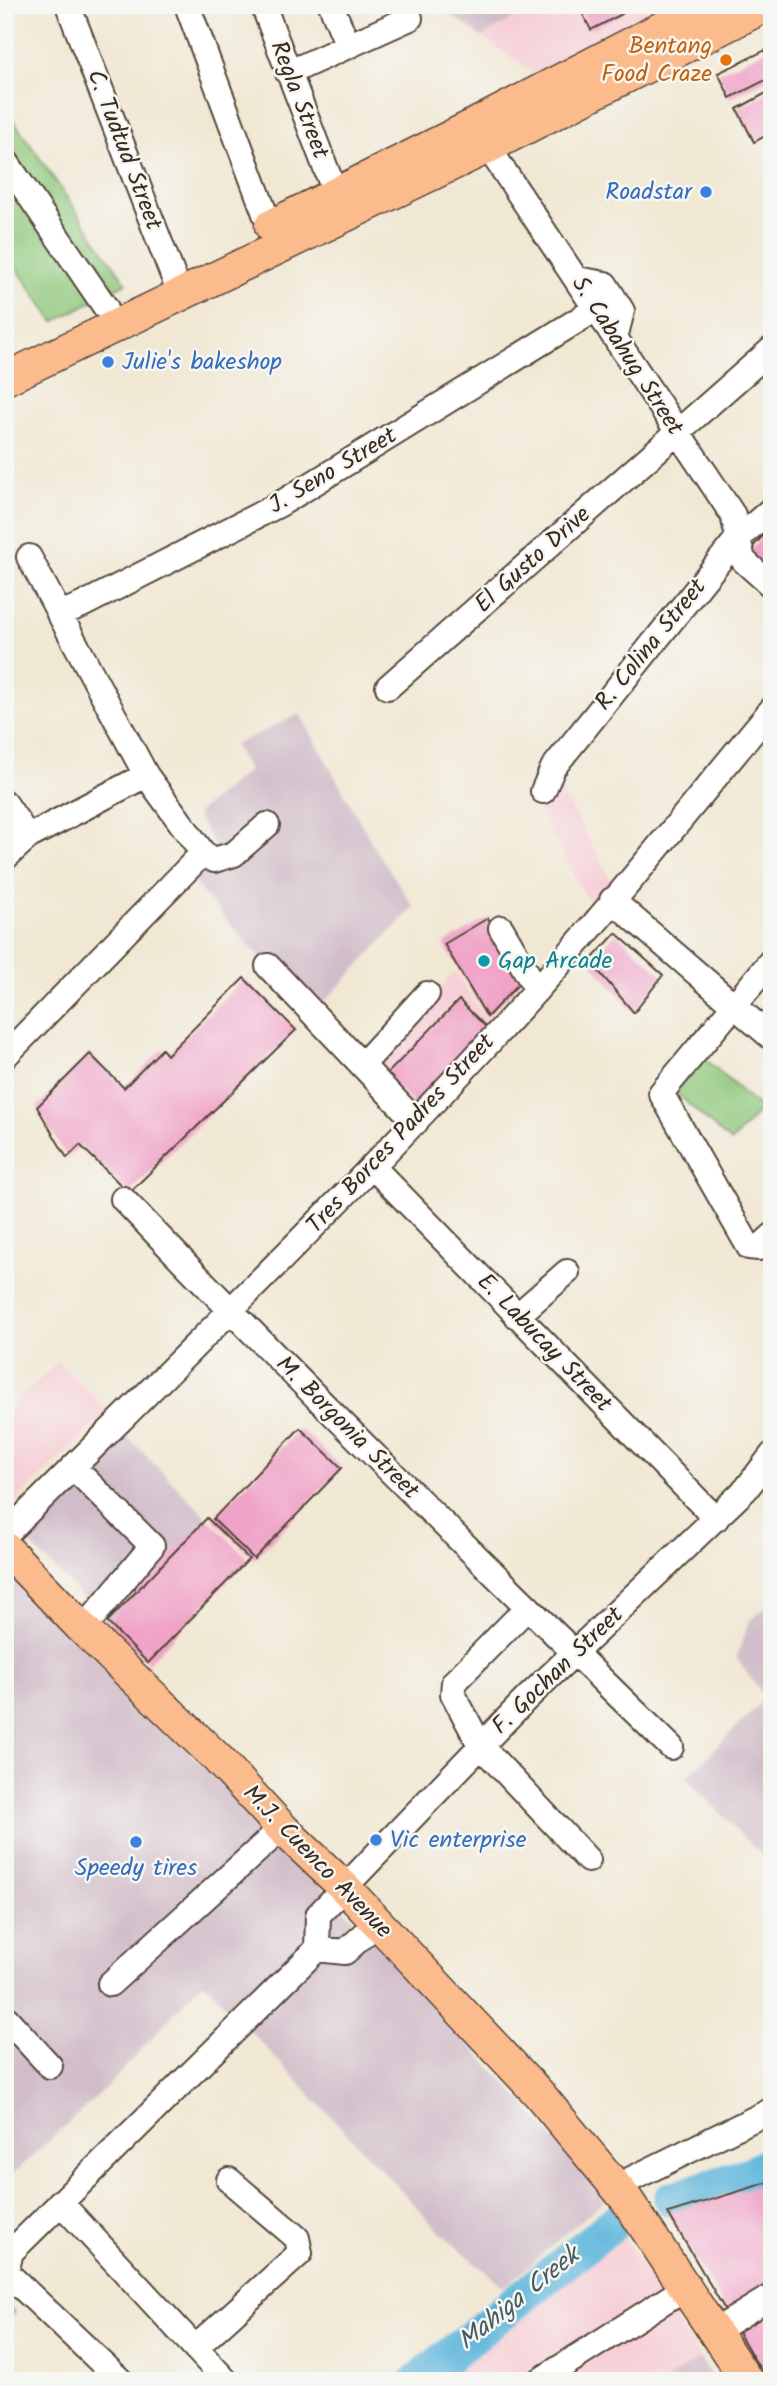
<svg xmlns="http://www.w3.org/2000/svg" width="777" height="2386" font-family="Kalam,sans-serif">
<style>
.built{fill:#f6cfd6}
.industrial{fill:#d1bdc9}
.green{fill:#8fc77b;stroke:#65784c;stroke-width:2}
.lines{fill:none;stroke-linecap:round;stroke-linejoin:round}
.stream{stroke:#5fb6dc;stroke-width:6}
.river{stroke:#5fb6dc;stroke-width:35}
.building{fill:#f0a3c7}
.minor-casing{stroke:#564639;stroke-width:28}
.major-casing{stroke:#564639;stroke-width:35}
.minor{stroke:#fff;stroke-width:24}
.major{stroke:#fbbb8d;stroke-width:32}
.food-dot{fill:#e8710a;stroke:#f6f6f2;stroke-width:2.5}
.shop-dot{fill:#3f7fe0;stroke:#f6f6f2;stroke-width:2.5}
.culture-dot{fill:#0f9aa8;stroke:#f6f6f2;stroke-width:2.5}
.labels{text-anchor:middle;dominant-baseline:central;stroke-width:5;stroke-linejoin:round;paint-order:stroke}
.food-label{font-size:24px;fill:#c56008;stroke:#f6f6f2;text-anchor:end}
.street-label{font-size:24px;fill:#3b2a1e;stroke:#f6f6f2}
.shop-label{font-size:24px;fill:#366cbe;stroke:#f6f6f2;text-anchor:start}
.culture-label{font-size:24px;fill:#0d838f;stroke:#f6f6f2;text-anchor:start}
.water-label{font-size:26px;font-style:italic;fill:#485b60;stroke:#f6f6f2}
</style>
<rect width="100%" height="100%" fill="#f6f6f2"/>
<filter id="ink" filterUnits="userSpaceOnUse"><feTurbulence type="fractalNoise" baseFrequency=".0143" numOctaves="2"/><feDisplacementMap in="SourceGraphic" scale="14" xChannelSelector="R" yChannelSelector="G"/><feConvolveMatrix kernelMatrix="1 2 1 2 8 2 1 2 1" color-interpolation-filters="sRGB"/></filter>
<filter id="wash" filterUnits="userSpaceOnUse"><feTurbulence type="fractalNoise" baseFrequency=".00686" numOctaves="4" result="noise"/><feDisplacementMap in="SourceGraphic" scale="28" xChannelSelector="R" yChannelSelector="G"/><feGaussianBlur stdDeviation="1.57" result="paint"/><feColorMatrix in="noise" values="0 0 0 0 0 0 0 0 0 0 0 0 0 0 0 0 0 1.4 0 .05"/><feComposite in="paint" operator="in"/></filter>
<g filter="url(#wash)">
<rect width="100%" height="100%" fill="#f1e8d4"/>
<path class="built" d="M537,5H640L655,17L544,80L482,37Z
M557,783L615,886L588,901L531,798Z
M455,971L493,1031L413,1111L373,1064Z
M58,1361L108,1411L6,1512L5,1413Z
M622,2233L700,2358L664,2381H440Z"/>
<path class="industrial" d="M437,5H537L482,37Z
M300,714L376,850L414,907L316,1011L265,964L190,878L218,852L196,814L249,770L234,745Z
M127,1436L207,1518L107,1622L26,1540Z
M5,1568L310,1873L509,2087L607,2198L504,2287L441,2233L203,1981L108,2086L5,2181Z
M772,1603V1866L686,1778L765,1698L736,1658L750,1620Z
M700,2358L715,2381H664Z"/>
<path class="green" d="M5,108L126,283L54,322L5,251Z
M701,1055L761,1109L731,1142L672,1089Z"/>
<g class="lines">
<path class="stream" d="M5,2318L12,2312"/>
<path class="river" d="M671,2199L747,2175L772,2163
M417,2381L620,2218"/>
</g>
<g id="blocks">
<path class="building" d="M581,5H617L622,14L591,30L579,7Z
M772,47V77L730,98L718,73Z
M770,91L772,132L754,142L737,109Z
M772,526V576L747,553Z
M488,918L524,978L487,1017L444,944Z
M616,933L663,975L634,1013L590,961Z
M244,978L296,1030L129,1193L80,1145L67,1158L37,1107L90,1054L124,1088L162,1049L167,1055Z
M459,1000L488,1029L415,1104L386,1075Z
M300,1428L342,1468L254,1559L213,1519Z
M207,1518L249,1559L148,1663L107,1622Z
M772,2181V2381H767L668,2213Z"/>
</g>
</g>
<g filter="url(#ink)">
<use href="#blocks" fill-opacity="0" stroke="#564639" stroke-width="2"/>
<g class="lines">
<g class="minor-casing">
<path id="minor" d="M68,5L180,294
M187,5L270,227
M263,5L336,195
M331,5L348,46
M288,73L410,18
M478,132L733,515L743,560L772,586
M5,160L106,308
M577,279L605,284L622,311L615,338
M29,557L146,775L203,853L214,860L234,854L267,825
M59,614L82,605L280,504L596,309
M388,687L772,349
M543,791L553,768L737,539L772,509
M5,803L28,837
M5,858L28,837L146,775
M612,900L772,1038
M501,928L537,990
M772,960L661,1093L749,1247L759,1248L772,1236
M268,966L416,1122
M5,1056L203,853
M363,1064L427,994
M373,1167L716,1519
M123,1199C302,1386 486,1567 671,1747
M517,1316L567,1272
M73,1467L152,1546L83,1629
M5,1535C184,1356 366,1180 535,992C617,901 693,803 772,709
M528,1607L454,1682L453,1694L480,1745L588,1860
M317,1949L345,1952L377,1923
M110,1984L282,1828
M5,2017L50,2066
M617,2186L772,2110
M60,2202L226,2381
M715,2331L772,2296
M195,2348L300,2253L297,2238L229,2180
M121,2381L6,2272L11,2252L317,1949L318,1915L526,1699L746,1489L772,1455
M539,2381L685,2288"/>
</g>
<g class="major-casing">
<path id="major" d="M271,226L474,125L677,20L711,5
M5,379L488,147L767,5
M5,1548L83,1629L218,1759L282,1828L345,1888L539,2094L627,2200L747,2381"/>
</g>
<use href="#minor" class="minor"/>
<use href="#major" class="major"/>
</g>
</g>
<circle class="food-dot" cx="726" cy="60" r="7"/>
<g class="shop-dot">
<circle cx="706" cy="192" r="7"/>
<circle cx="108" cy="362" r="7"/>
<circle cx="376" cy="1840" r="7"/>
<circle cx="136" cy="1842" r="7"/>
</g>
<circle class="culture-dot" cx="484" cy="961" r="7"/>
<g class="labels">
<g class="food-label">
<text x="712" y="46">Bentang<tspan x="712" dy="28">Food Craze</tspan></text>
</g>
<g class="street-label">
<text transform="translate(299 100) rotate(69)">Regla Street</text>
<text transform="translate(124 150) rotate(69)">C. Tudtud Street</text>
<text transform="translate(627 356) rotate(57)">S. Cabahug Street</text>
<text transform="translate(333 471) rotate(-31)">J. Seno Street</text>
<text transform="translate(533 560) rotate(-42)">El Gusto Drive</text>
<text transform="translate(651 645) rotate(-51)">R. Colina Street</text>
<text transform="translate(401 1134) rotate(-47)">Tres Borces Padres Street</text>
<text transform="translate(544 1343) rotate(46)">E. Labucay Street</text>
<text transform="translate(347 1428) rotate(45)">M. Borgonia Street</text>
<text transform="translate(558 1671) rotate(-44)">F. Gochan Street</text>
<text transform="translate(317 1862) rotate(46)">M.J. Cuenco Avenue</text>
</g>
<g class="shop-label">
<text x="692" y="192" text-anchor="end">Roadstar</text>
<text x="122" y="362">Julie's bakeshop</text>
<text x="390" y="1840">Vic enterprise</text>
<text x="136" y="1868" text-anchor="middle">Speedy tires</text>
</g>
<g class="culture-label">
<text x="498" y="961">Gap Arcade</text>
</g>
<g class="water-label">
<text transform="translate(519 2299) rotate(-39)">Mahiga Creek</text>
</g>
</g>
<rect width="777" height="2386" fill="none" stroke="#f6f6f2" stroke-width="28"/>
</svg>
